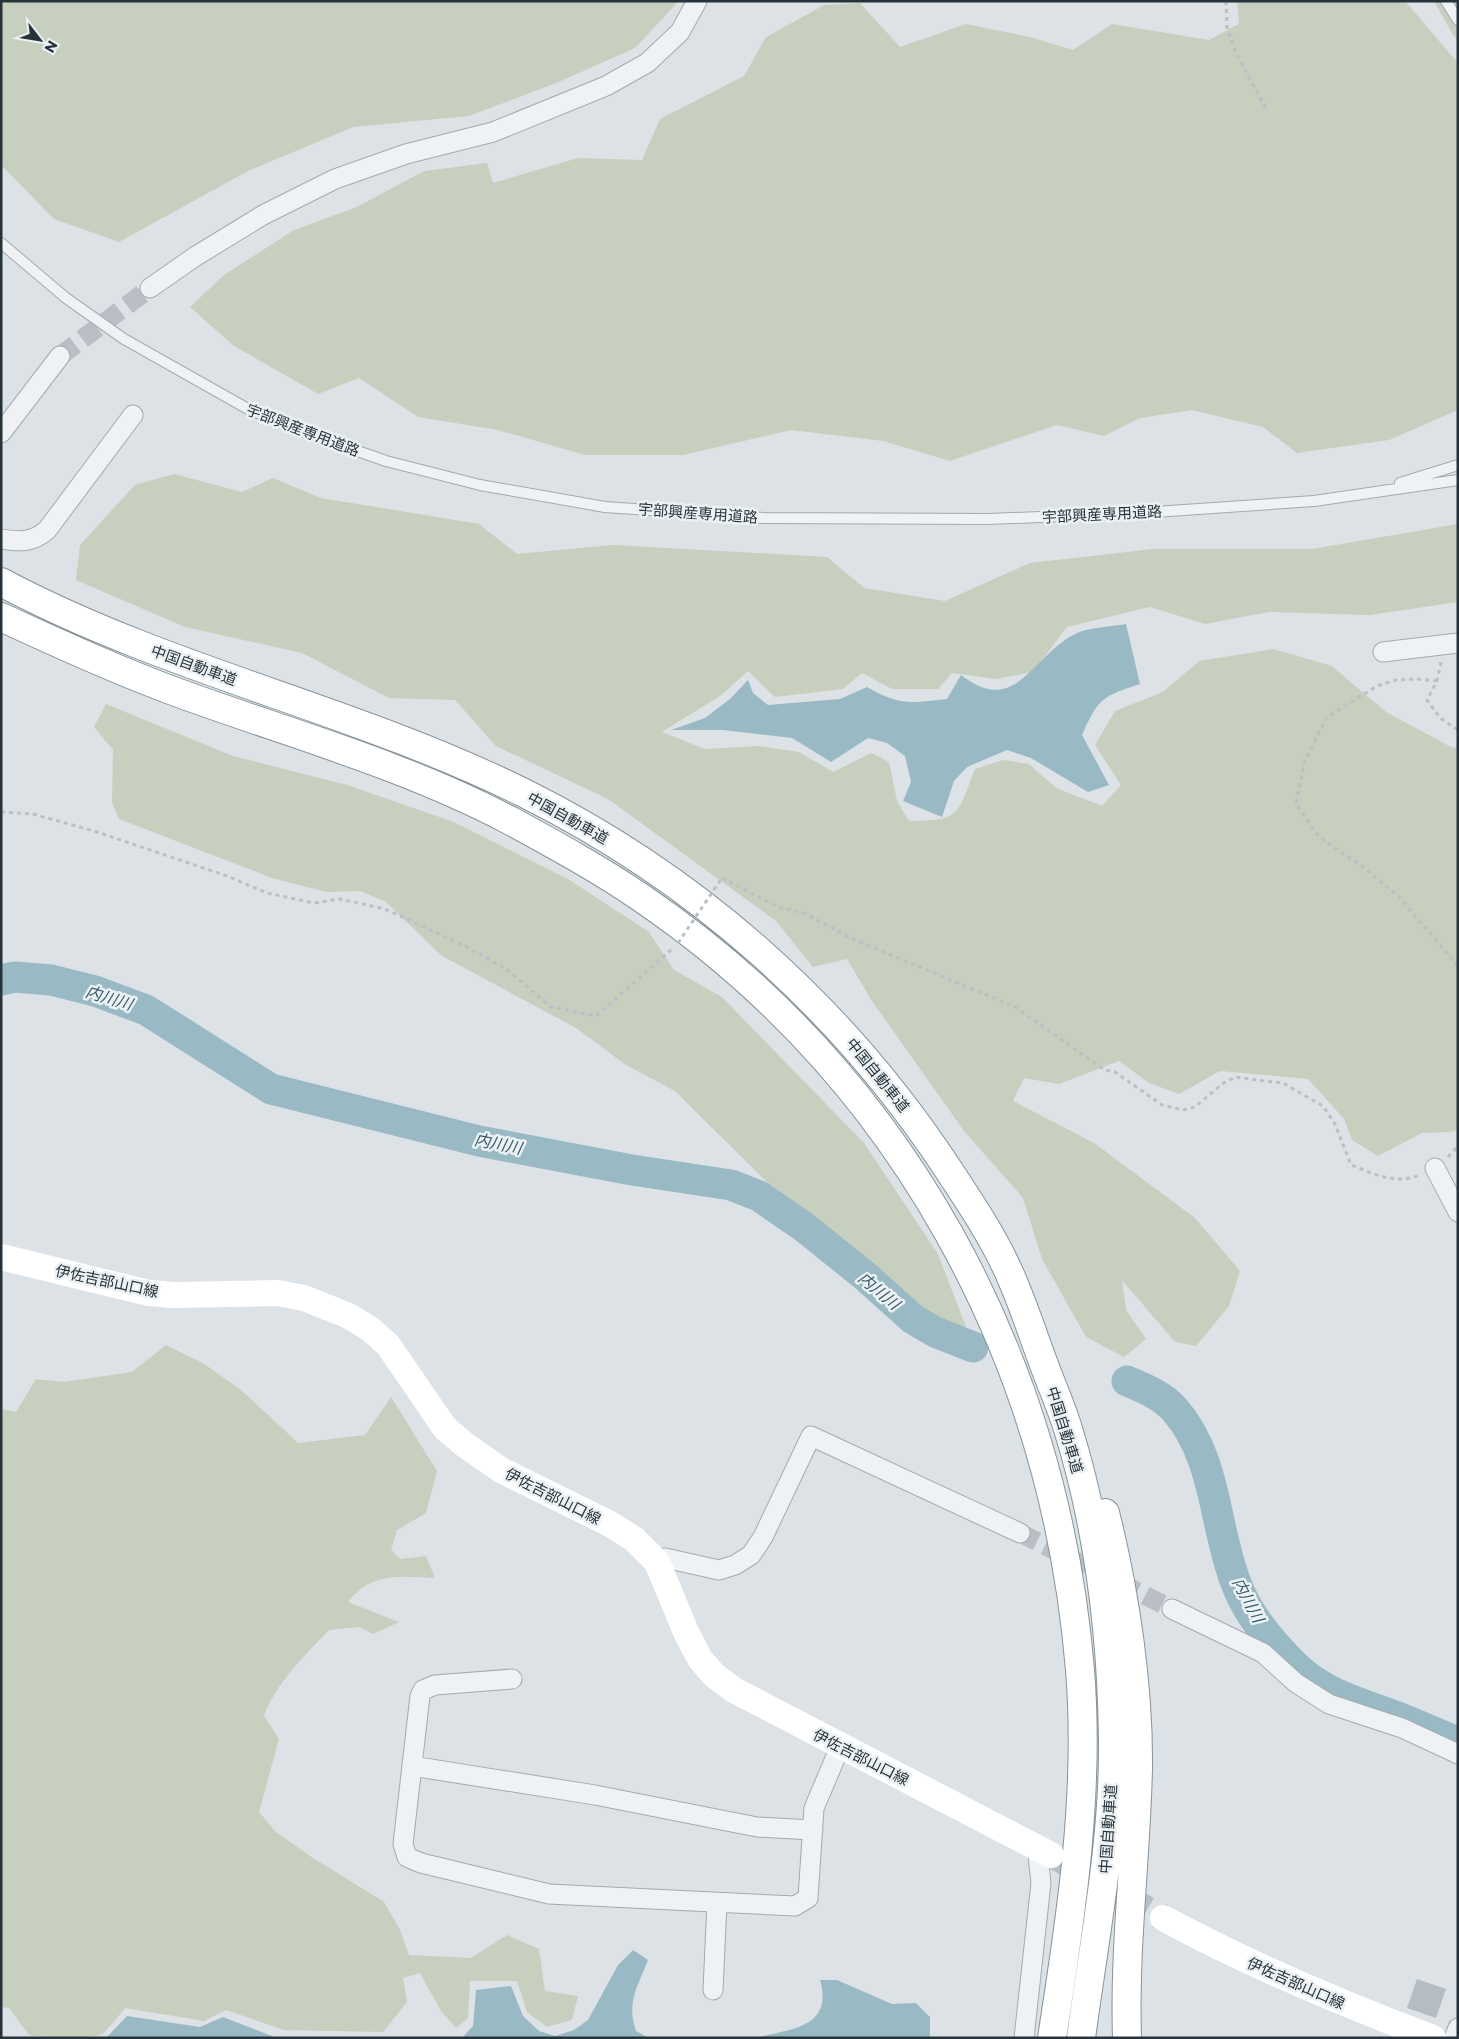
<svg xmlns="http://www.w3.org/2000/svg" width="1459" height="2039" font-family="Montserrat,'Noto Sans JP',sans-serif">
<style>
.green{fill:#c7cfbe}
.water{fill:#99b9c4}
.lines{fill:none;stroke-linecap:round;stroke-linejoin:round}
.river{stroke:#99b9c4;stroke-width:31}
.building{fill:#b4bdc2}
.minor-tunnel{stroke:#b9bfc4;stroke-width:19;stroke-dasharray:19 9;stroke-linecap:butt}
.secondary-tunnel{stroke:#b9bfc4;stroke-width:26;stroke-dasharray:26 13;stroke-linecap:butt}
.service-casing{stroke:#a3aaaf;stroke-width:12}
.minor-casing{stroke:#a3aaaf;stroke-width:21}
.motorway-casing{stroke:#85939b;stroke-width:30}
.path{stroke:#bbc0c4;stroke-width:3;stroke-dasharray:4 4;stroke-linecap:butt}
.service{stroke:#eff2f4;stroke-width:10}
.minor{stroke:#eff2f4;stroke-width:19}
.secondary{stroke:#fff;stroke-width:26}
.motorway{stroke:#fff;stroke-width:28}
.path-bridge{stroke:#bbc0c4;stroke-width:3;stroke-dasharray:4 4;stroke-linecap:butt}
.labels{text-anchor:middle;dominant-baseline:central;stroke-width:5;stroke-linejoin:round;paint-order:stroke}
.street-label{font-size:15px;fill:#27333b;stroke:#ecf1f4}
.water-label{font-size:16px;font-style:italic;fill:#345b6c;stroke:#ecf1f4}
</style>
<rect width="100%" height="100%" fill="#dde2e6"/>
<path class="green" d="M1,1H679L635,48L554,84L469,116L353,127L248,171L119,242L54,219L1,165Z
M1237,1H1405L1458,63V410L1389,440L1297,453L1263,427L1192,410L1140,418L1104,436L1057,425L950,461L883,441L791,430L683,455H585L498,430L418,417L359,378L318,394L234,346L190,307L224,275L294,230L357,207L424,171L487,163L493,183L578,158L642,160L660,119L744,76L766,37L824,5L860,3L900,47L966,24L1030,37L1073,50L1112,24L1209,40L1239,24Z
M1434,1H1458V40L1453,35Z
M174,474L242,492L273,478L321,498L479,524L517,554L612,545L827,557L864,588L945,601L1030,563L1153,549H1312L1458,524V602L1370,615L1269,612L1205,624L1150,607L1067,627L1033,672L996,679L952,673L938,689H892L862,673L843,689L775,697L748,671L720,696L662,732L705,749L758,746L799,752L833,772L871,753L889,762L897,801L909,821C962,821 957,814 975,769L1003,760L1029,764L1056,788L1102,806L1121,785L1095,745L1115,711L1163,692L1199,661L1273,649L1332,666L1386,712L1453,748L1458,746V1130L1451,1132L1422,1133L1378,1156L1352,1140L1344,1119L1308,1079L1220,1071L1179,1094L1149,1083L1119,1061L1059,1084L1024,1078L1013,1101L1094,1143L1195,1218L1240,1271L1229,1306L1196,1346L1175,1342L1122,1280L1126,1310L1146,1339L1124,1357L1086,1337L1042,1259L1023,1198L964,1131L872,1001L847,959L813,967L776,921L608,799L496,746L455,700L389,698L302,653L185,627L76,580L80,545L135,485Z
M106,704L233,756L347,785L454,822L568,879L649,932L674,970L722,997L864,1143L938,1254L967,1330L943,1328L901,1296L779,1194L675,1091L626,1065L576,1028L442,956L386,902L360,891L326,892L272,878L119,819L112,803L113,750L94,727Z
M166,1345L203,1363L241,1390L298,1443L365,1435L391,1397L437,1471L426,1513L397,1530L391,1550L400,1559L426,1556L435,1578C401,1576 370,1572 348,1602L399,1622L373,1634L360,1627L329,1630C305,1655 276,1683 264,1716L279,1739L259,1812L276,1832L310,1856L384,1902L400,1930L409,1955L471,1958L507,1935L539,1949L545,1991L578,1996L572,2020L547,2027L527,2012L517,1981H470L468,2018L456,2028L441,2011L420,1973L403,1978L407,2002L383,2032L284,2030L226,2010L204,2021L125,2008C118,2016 111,2027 102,2034C92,2039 43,2038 29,2035L9,2008L1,2007V1409L16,1412L36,1379L64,1382L132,1372Z"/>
<path class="water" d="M1126,624L1140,684C1102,697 1099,697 1082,735L1109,785L1088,792L1031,758L1007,750L967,767L954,781L942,817L903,801L911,782L905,756L887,743L868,738L831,762L792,738L723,730H671L705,718L730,699L748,680L753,693L768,705L840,699L867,687C900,706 910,703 947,699L961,675C1015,717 1030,659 1073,635C1087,627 1110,627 1126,624Z
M633,1950L648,1960C638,1986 626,2002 636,2031L649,2038H462L473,2026L476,1990L511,1986L523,2016L539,2031L555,2036L574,2030L588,2020L618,1965Z
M820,1980H837L892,2004L916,2003L930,2017V2038H755C789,2029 834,2029 820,1980Z
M127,2016L200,2027L223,2017L277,2038H106Z"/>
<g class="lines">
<path class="river" d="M1,980L15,977L51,980L95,991L146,1010L271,1089L479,1141L632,1170L731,1185L759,1196L804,1227L865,1276L913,1319L935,1332L973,1347
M1127,1381C1144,1388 1163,1396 1175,1410C1217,1458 1214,1527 1236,1583C1247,1613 1270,1641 1292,1663C1321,1693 1358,1702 1395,1716C1416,1724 1437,1734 1458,1742"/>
</g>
<path class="building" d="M1417,1979L1446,1989L1436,2018L1407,2008Z"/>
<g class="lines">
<path class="minor-tunnel" d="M60,356L150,288
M1020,1533L1172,1609"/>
<path class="secondary-tunnel" d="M1057,1858L1163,1918"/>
<g class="service-casing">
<path id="service" d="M1446,1L1458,20
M1,243L66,298L124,339L248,409L309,434L386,461L480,485L605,507L764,518L988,519L1140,513L1314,501L1458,480
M1400,483L1458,465"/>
</g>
<g class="minor-casing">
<path id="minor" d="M150,288L196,256L263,215L335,179L406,154L493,132L606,86L647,63L680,32L697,1
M1,433L60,356
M1,539C20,542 32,543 47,530L133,415
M1383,652L1458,643
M1435,1168L1458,1212
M657,1562L665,1558L719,1570L735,1565L751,1555L763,1537L811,1436L1020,1533
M1172,1609L1263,1653L1296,1683L1329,1704L1402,1728L1458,1754
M512,1679L435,1685L423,1690L420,1696L403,1844L407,1857L421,1863L549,1894L795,1906L808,1898L814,1808L840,1747
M412,1766L595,1795L757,1827L813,1830
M713,1990L717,1903
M1024,2038L1041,1883L1037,1847
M1454,2038L1458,2028"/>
</g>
<g class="motorway-casing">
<path id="motorway" d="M1,582C168,671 355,709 524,793C697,879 842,1008 948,1169C969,1201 990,1232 1006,1266C1021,1297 1031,1330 1043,1362C1051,1384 1061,1406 1068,1429C1099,1529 1112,1638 1113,1742C1114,1840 1094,1941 1081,2038
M1,617C59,644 116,670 176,692C288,733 405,765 511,821C555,845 599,869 640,897C902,1075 1054,1357 1080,1670C1090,1793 1071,1917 1052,2038
M1105,1513C1125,1592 1139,1687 1138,1769C1136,1858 1124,1948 1127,2038"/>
</g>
<path class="path" d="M1226,1L1227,27L1236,53L1266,109
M1441,662L1437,681L1427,700L1440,718L1458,730
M1437,681L1417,679L1396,680L1377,686L1327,717L1304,763L1296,804L1319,837L1363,867L1398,896L1458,966
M1,812L33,814L94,831L227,876L267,893L314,903L340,899L385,909L467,947L509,971L551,1007L596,1016L672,949
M722,878L778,907L804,913L853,939L1015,1007L1105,1070L1115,1072L1162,1105L1183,1110L1195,1107L1222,1084L1235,1077L1283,1083L1323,1106L1335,1124L1351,1165C1374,1174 1396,1185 1420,1175
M1448,1157L1458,1146"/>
<use href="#service" class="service"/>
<use href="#minor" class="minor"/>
<path class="secondary" d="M1,1257L149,1293L174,1295L278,1293L304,1298L349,1316L370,1329L388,1345L445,1428L465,1445L501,1470L612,1525L634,1539L657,1562L686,1632L700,1659L714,1675L734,1690L1051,1855
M1163,1918C1250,1965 1340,2003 1433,2038"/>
<use href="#motorway" class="motorway"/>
<path class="path-bridge" d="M678,943L722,878"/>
</g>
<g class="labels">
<g class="street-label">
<text transform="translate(303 430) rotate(21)">宇部興産専用道路</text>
<text transform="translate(698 513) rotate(4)">宇部興産専用道路</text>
<text transform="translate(1102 514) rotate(-3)">宇部興産専用道路</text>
<text transform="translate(194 665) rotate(20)">中国自動車道</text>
<text transform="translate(568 818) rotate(29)">中国自動車道</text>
<text transform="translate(878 1075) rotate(51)">中国自動車道</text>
<text transform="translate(107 1281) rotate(12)">伊佐吉部山口線</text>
<text transform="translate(1065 1430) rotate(73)">中国自動車道</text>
<text transform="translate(553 1496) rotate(27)">伊佐吉部山口線</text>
<text transform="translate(861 1757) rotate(27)">伊佐吉部山口線</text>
<text transform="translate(1108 1829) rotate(-86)">中国自動車道</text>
<text transform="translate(1296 1983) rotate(24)">伊佐吉部山口線</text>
</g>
<g class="water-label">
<text transform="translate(109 998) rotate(17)">内川川</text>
<text transform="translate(498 1144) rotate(11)">内川川</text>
<text transform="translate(879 1291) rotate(40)">内川川</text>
<text transform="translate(1248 1600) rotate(62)">内川川</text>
</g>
</g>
<rect width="1459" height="2039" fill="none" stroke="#27333b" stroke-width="5"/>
<g transform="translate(40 40) rotate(121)" stroke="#ecf1f4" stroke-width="4" paint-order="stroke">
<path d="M0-4L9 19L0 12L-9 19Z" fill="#27333b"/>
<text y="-8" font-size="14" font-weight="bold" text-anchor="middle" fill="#27333b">N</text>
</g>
</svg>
